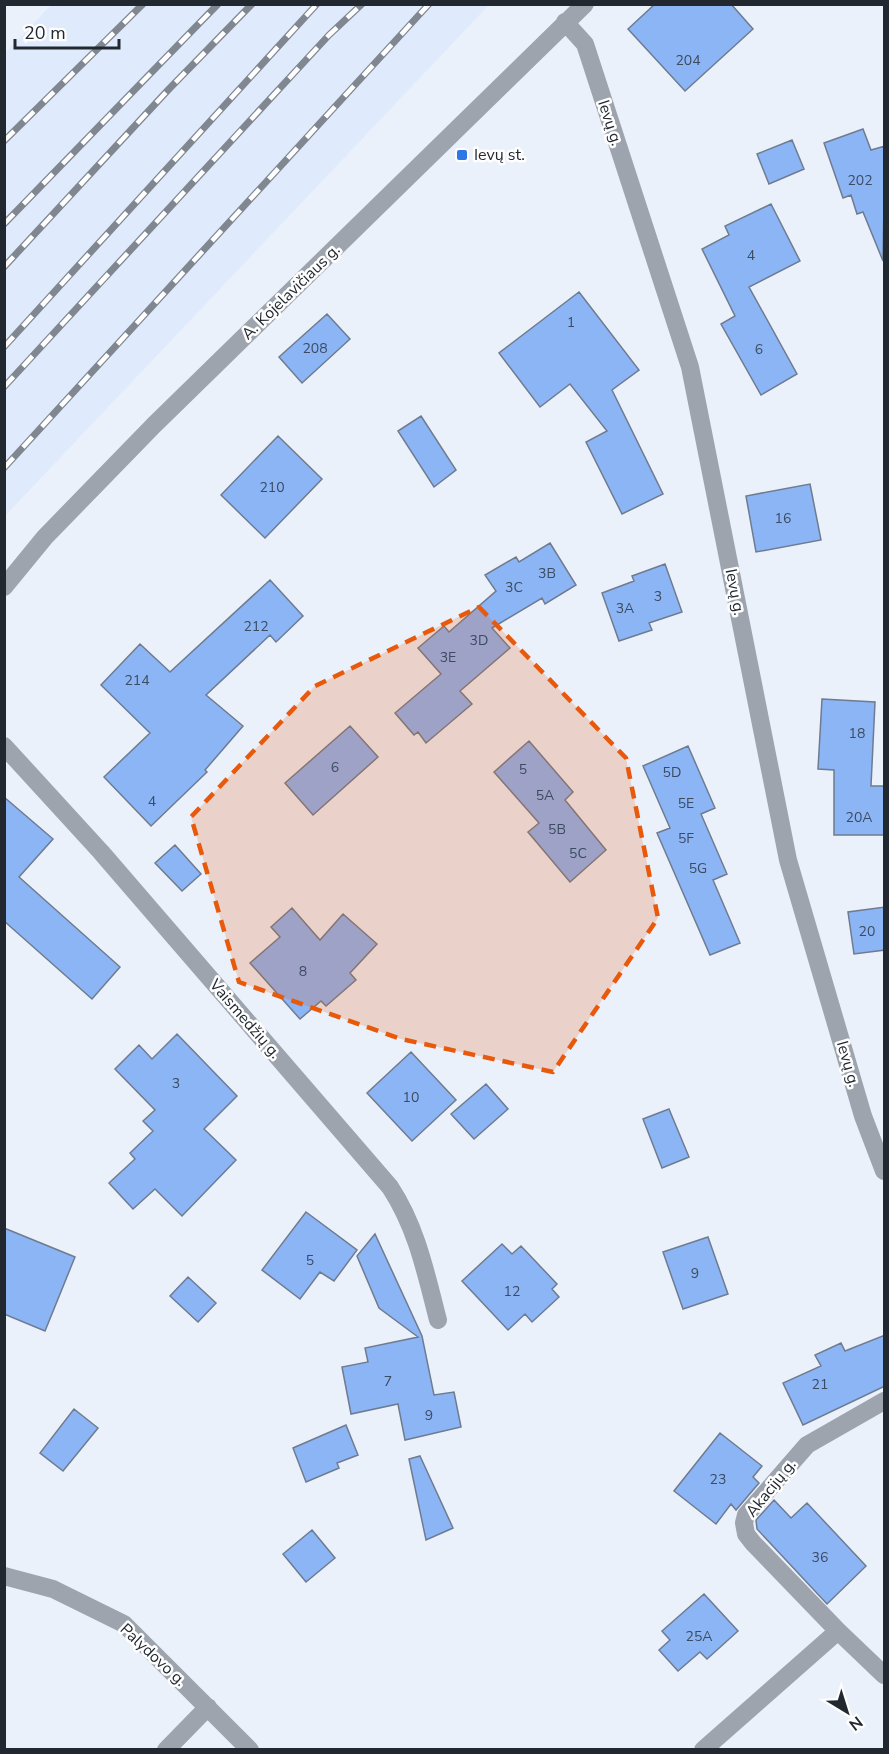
<svg xmlns="http://www.w3.org/2000/svg" width="889" height="1754" font-family="'Nunito Sans',sans-serif">
<style>
.built{fill:#dfebfc}
.building{fill:#8cb5f5;stroke:#6e7b90;stroke-width:1.5}
.lines{fill:none;stroke-linecap:round;stroke-linejoin:round}
.street{stroke:#9ea4ae;stroke-width:18}
.rail-casing{stroke:#818790;stroke-width:7}
.rail{stroke:#fefefe;stroke-width:4.5;stroke-dasharray:14;stroke-linecap:butt}
.marked{fill:#e8590c;fill-opacity:0.2;stroke:#e8590c;stroke-width:4.5;stroke-dasharray:12 8;stroke-linejoin:round}
.poi-dot{fill:#2f77e4;stroke:#fefefe;stroke-width:2}
.labels{text-anchor:middle;dominant-baseline:central;stroke-width:5;stroke-linejoin:round;paint-order:stroke}
.number-label{font-size:14px;fill:#3c4b61}
.street-label{font-size:16px;fill:#222830;stroke:#fefefe}
.poi-label{font-size:16px;fill:#222830;stroke:#fefefe;text-anchor:start}
</style>
<rect width="100%" height="100%" fill="#ebf1fa"/>
<path class="built" d="M51,5H489L5,516V53Z"/>
<path class="building" d="M655,4H731L753,29L685,91L628,29Z
M863,129L871,150L885,146L883,261L863,212L857,214L851,195L843,198L824,143Z
M792,140L804,169L769,184L757,154Z
M771,204L800,261L749,287L797,374L761,395L721,324L735,316L702,249L729,235L725,226Z
M579,292L639,370L612,390L663,494L622,514L586,442L607,431L570,384L540,407L499,353Z
M327,314L350,339L302,383L279,357Z
M421,416L456,470L434,487L398,431Z
M278,436L322,479L265,538L221,495Z
M810,484L821,540L756,552L746,496Z
M550,543L576,585L545,604L542,598L492,628L510,648L460,691L472,704L426,743L418,732L414,735L395,713L441,674L418,648L444,626L449,632L496,591L485,575L516,557L519,562Z
M665,564L682,612L649,623L652,630L619,641L602,593L634,581L632,576Z
M270,580L303,616L276,642L270,635L206,695L243,726L205,770L207,772L151,826L104,777L150,733L101,685L140,644L170,672Z
M822,699L875,702L871,786H885V835H834V770L818,769Z
M350,726L378,757L313,815L285,783Z
M529,741L573,792L565,800L606,850L570,882L528,832L539,823L494,772Z
M688,746L715,808L701,814L727,874L713,880L740,943L710,955L657,833L670,828L643,766Z
M4,797L53,839L19,877L120,967L92,999L4,921Z
M175,845L201,874L182,891L155,863Z
M885,907V950L854,954L848,912Z
M292,908L320,940L343,914L377,944L350,973L356,980L326,1006L321,1001L300,1019L250,963L280,937L271,927Z
M177,1034L237,1096L204,1129L236,1160L182,1216L155,1189L133,1209L109,1183L135,1159L130,1153L153,1131L143,1121L155,1110L115,1069L139,1045L152,1059Z
M411,1052L456,1100L412,1141L367,1093Z
M486,1084L508,1109L474,1139L451,1114Z
M669,1109L689,1157L662,1168L643,1119Z
M306,1212L357,1250L334,1281L320,1272L300,1299L262,1270Z
M4,1228L75,1257L45,1331L4,1314Z
M375,1234L422,1336L434,1395L454,1392L461,1427L405,1440L398,1404L351,1414L342,1367L368,1362L365,1348L418,1337L379,1308L357,1256Z
M708,1237L728,1294L683,1309L663,1252Z
M502,1244L512,1254L521,1246L557,1284L552,1289L559,1297L532,1322L525,1314L508,1330L462,1281Z
M188,1277L216,1303L198,1322L170,1296Z
M885,1335V1386L803,1425L783,1383L821,1366L815,1355L841,1343L845,1351Z
M74,1409L98,1428L63,1471L40,1453Z
M346,1425L358,1455L337,1463L339,1468L306,1482L293,1448Z
M720,1433L762,1466L753,1477L759,1483L736,1510L731,1504L716,1524L674,1491Z
M420,1456L453,1528L426,1540L409,1459Z
M774,1500L791,1518L807,1503L866,1566L827,1604L757,1529L756,1520Z
M312,1530L335,1558L306,1582L283,1554Z
M704,1594L738,1631L707,1659L700,1652L678,1671L659,1650L670,1640L662,1631Z"/>
<g class="lines">
<path class="street" d="M565,22L585,44L690,367L788,860L863,1116L884,1171
M4,587L45,537L154,425L585,4
M4,746L101,852L390,1187C417,1228 426,1274 438,1320
M884,1401L807,1445L746,1515L744,1523L746,1534L753,1543L838,1631L884,1675
M4,1576L53,1589L124,1624L250,1750
M166,1750L208,1707
M703,1750L838,1631"/>
<g class="rail-casing">
<path id="rail" d="M4,141L143,4
M4,224L218,4
M4,267L169,89L252,4
M4,347L317,4
M4,387L329,35L362,4
M4,468L429,4"/>
</g>
<use href="#rail" class="rail"/>
</g>
<path class="marked" d="M479,607L626,758L658,918L553,1072L401,1039L239,982L191,817L315,686Z"/>
<rect class="poi-dot" x="456" y="149" width="12" height="12" rx="3"/>
<g class="labels">
<g class="number-label">
<text x="688" y="60">204</text>
<text x="860" y="180">202</text>
<text x="751" y="255">4</text>
<text x="571" y="322">1</text>
<text x="315" y="348">208</text>
<text x="759" y="349">6</text>
<text x="272" y="487">210</text>
<text x="783" y="518">16</text>
<text x="547" y="573">3B</text>
<text x="514" y="587">3C</text>
<text x="658" y="596">3</text>
<text x="625" y="608">3A</text>
<text x="256" y="626">212</text>
<text x="479" y="640">3D</text>
<text x="448" y="657">3E</text>
<text x="137" y="680">214</text>
<text x="857" y="733">18</text>
<text x="335" y="767">6</text>
<text x="523" y="769">5</text>
<text x="672" y="772">5D</text>
<text x="545" y="795">5A</text>
<text x="152" y="801">4</text>
<text x="686" y="803">5E</text>
<text x="859" y="817">20A</text>
<text x="557" y="829">5B</text>
<text x="686" y="838">5F</text>
<text x="578" y="853">5C</text>
<text x="698" y="868">5G</text>
<text x="867" y="931">20</text>
<text x="303" y="971">8</text>
<text x="176" y="1083">3</text>
<text x="411" y="1097">10</text>
<text x="310" y="1260">5</text>
<text x="695" y="1273">9</text>
<text x="512" y="1291">12</text>
<text x="388" y="1381">7</text>
<text x="820" y="1384">21</text>
<text x="429" y="1415">9</text>
<text x="718" y="1479">23</text>
<text x="820" y="1557">36</text>
<text x="699" y="1636">25A</text>
</g>
<g class="street-label">
<text transform="translate(610 123) rotate(72)">Ievų g.</text>
<text transform="translate(291 292) rotate(-44)">A. Kojelavičiaus g.</text>
<text transform="translate(735 592) rotate(79)">Ievų g.</text>
<text transform="translate(245 1019) rotate(49)">Vaismedžių g.</text>
<text transform="translate(848 1064) rotate(74)">Ievų g.</text>
<text transform="translate(771 1488) rotate(-51)">Akacijų g.</text>
<text transform="translate(153 1655) rotate(43)">Palydovo g.</text>
</g>
<g class="poi-label">
<text x="474" y="155">Ievų st.</text>
</g>
</g>
<rect width="889" height="1754" fill="none" stroke="#222830" stroke-width="12"/>
<g transform="translate(847 1712) rotate(142)" stroke="#fefefe" stroke-width="4.5" paint-order="stroke">
<path d="M0-4.5L10 22L0 15L-10 22Z" fill="#222830"/>
<text y="-9" font-size="16" font-weight="bold" text-anchor="middle" fill="#222830">N</text>
</g>
<path d="M15 39v9h104v-9" fill="none" stroke="#222830" stroke-width="3"/>
<text x="24" y="39" font-size="18" fill="#222830" stroke="#fefefe" stroke-width="4.5" paint-order="stroke">20 m</text>
</svg>
